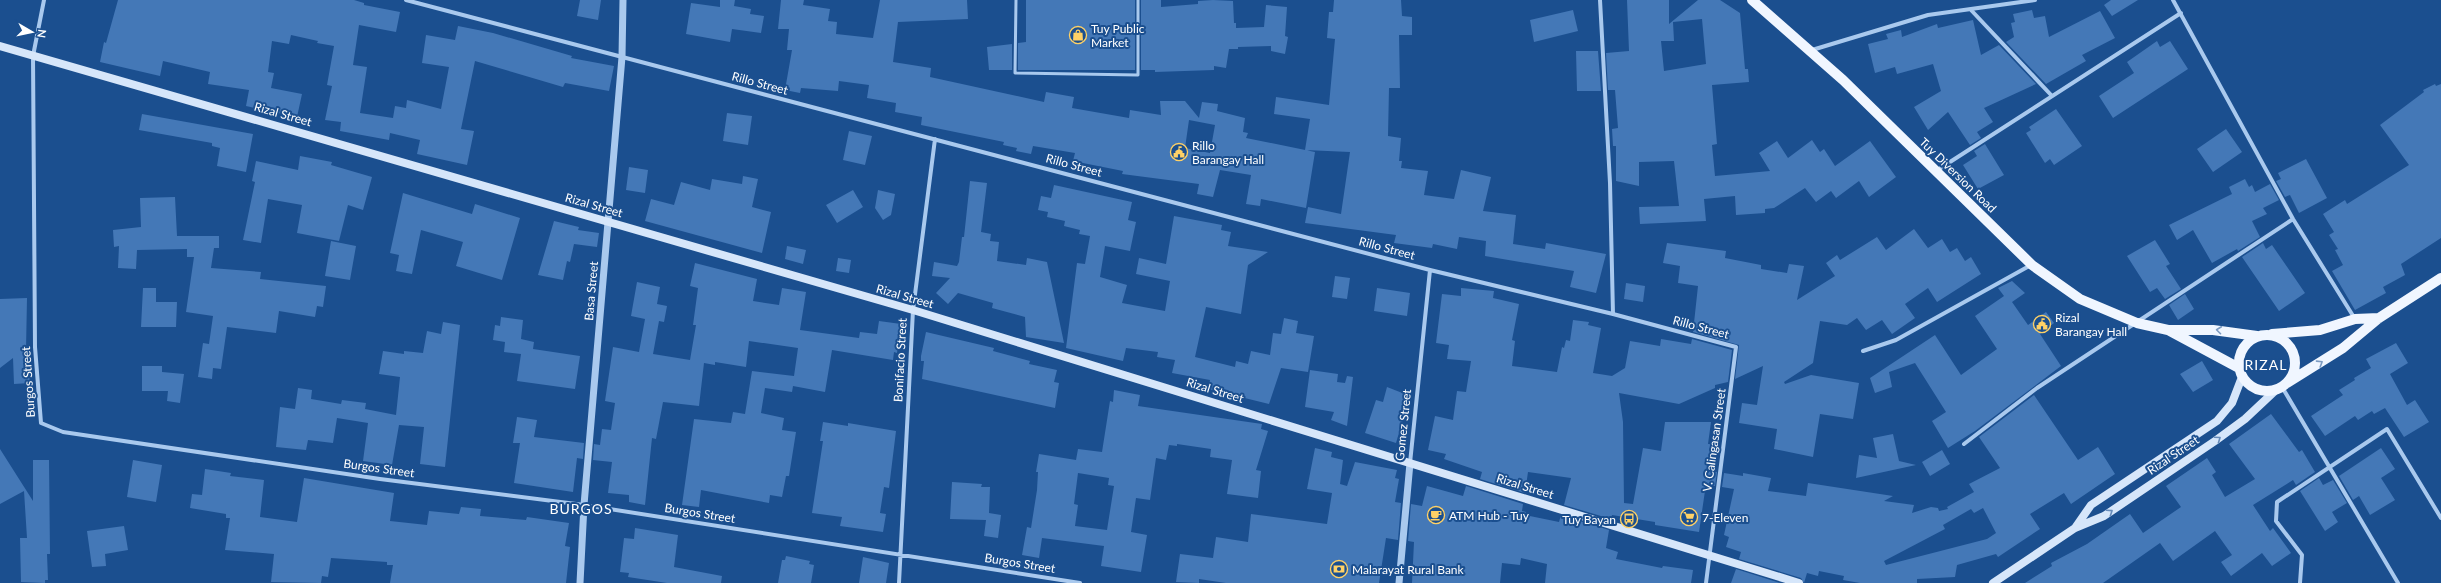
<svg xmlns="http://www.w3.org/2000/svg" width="2441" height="583" font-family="Lato,sans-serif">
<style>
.building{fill:#4478b7;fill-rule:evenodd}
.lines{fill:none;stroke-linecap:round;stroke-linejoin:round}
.service{stroke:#a9c9ee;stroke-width:3}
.minor{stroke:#a9c9ee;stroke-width:4}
.tertiary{stroke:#a9c9ee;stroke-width:7}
.secondary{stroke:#d6e6fa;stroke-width:8}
.primary{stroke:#f0f6ff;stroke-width:10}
.oneway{stroke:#7b9ac1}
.oneway2{stroke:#668bba}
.labels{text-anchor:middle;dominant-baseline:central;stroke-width:4;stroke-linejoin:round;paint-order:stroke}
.poi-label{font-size:12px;fill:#fff;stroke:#1b4f8f;text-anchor:start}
.street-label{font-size:12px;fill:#fff;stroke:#1b4f8f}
.quarter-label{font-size:14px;letter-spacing:1px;fill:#fff;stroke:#1b4f8f}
</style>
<rect width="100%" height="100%" fill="#1b4f8f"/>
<path class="building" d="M118,0H354L364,3V5L400,12L396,32L359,25L353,65L367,67L360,113L393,118L395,106L406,108L407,100L441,109L449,67L422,63L426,35L455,40L458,26L493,33L572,56L571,58L614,66L609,91L565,83L563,87L475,61L461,129L474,131L467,165L417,154L420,140L390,133L389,140L340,131L341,122L325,120L332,86L327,85L334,46L317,43L318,41L291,35L289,44L272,41L268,72L274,73L271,88L302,94L297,117L246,106L249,90L208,84L210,72L163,61L160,76L100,62L104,42L106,43Z
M580,0H601L598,20L577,16Z
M720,0H735L734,6L751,9L750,14L764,16L761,33L732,29L730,42L686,34L691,3L720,7Z
M781,0H804L803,5L830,9L828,21L837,22L836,34L873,38L880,0H967L968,19L898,22L893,62L931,68L930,77L1044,102L1046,92L1074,97L1072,108L1129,118L1130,110L1161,115L1160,101H1185L1199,118L1202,102L1218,104L1217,111L1245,118L1243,132L1248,133L1246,138L1315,152L1306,208L1261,199L1260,206L1246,204L1251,175L1220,170L1213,197L1197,194L1199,184L1122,174L1123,171L1073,161L1075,153L1033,146L1031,154L1016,151L1017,148L1003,145L1004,142L921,125L922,117L895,112L896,103L867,98L869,85L839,81L838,91L801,88L800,93L785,90L792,50H787L789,29H778ZM1189,120L1215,125L1210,153L1185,148Z
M1026,0H1135V70H1018V43L1026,42Z
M1141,0H1161V7L1198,4V1L1213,0L1233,1L1234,23H1236V28L1264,27L1266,5L1287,7L1285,36L1288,37L1285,54L1271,51V46L1238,47V49H1229L1226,68L1214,66V70L1155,72V70H1141Z
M1334,0H1401L1402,16L1412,17V35H1399L1400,88H1389L1388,136L1401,138L1399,161H1402L1401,168L1428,171L1424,195L1454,199L1461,170L1491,177L1483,211L1516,215L1513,244L1545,249L1546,243L1606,254L1596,293L1570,287L1574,271L1485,256L1486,241L1459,237L1457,249L1433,244L1432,248L1394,243L1396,235L1305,223L1308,207L1341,214L1350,152L1305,150L1310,119L1274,114L1276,97L1329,105L1335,39L1327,38L1329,12H1333Z
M1627,0H1669V24L1698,0H1720L1740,13L1745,69H1748L1749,82L1712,85L1717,144L1712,145L1715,176L1770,171L1759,153L1777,141L1788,158L1812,140L1820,152L1824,149L1835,166L1870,141L1896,177L1869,197L1859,181L1836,198L1831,191L1816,202L1805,188L1774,208L1765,209V213L1736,215L1735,196L1704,199L1706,221L1640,224L1639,207L1679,206L1674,161L1639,162V186L1616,181V146H1613L1612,129L1618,128L1615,90H1608L1606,53L1629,51ZM1702,19L1706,64L1664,71L1661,41H1674L1673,22Z
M2111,0H2138L2112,16L2104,5Z
M1573,10L1578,31L1534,42L1530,20Z
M2032,10L2034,18L2045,16L2049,37L2100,11L2115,38L2082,55L2086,61L2046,84L2006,42L2014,37L2011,23L2015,22L2013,14Z
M1973,20L1981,55L1999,45L2036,84L1984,108L1993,122L1977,132L1981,138L1970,145L1948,112L1928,130L1914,107L1941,91L1933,64L1897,74L1895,67L1875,73L1868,44L1888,39L1886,34L1901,30L1902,37L1937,24L1938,28Z
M2157,41L2160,47L2170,41L2188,69L2113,118L2099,96L2134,73L2127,62Z
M1012,44V70H989L987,47Z
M1576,51H1598L1601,91H1577Z
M2435,84L2436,86L2441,84V238L2401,264L2405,275L2383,287L2386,293L2355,310L2332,271L2343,265L2335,250L2338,249L2329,235L2334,232L2323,214L2345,200L2347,204L2409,165L2380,125L2424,92L2423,90Z
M2056,109L2082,146L2054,165L2050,159L2045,163L2026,133L2031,130L2029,127Z
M727,113L752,116L748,145L723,141Z
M142,114L253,134L246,172L217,166L220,148L212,146V143L139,130Z
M2226,129L2242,152L2213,172L2197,149Z
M849,131L872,136L865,165L843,160Z
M1985,144L2004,175L1978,189L1963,165L1977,156L1974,151Z
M300,156L332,162L331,165L372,177L363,210L348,205L339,241L297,233L302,205L268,199L261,243L243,240L255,182L252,181L256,161L298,170Z
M2306,159L2327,198L2299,213L2290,195L2285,197L2276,181L2281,179L2278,173Z
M629,167L648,170L645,193L626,190Z
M743,176L758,179L752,207L771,212L762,253L645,221L651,199L674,205L681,182L710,190L712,179L742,184Z
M2245,179L2249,187L2252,185L2255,192L2270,184L2279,200L2263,208L2267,214L2252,221L2260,237L2238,251L2237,249L2212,263L2193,230L2177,240L2169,225L2232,194L2229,187Z
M970,181L987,183L981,232L991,234L990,241L999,242L997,261L1026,265L1027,258L1047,262L1064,343L1026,337L1025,317L992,308L993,303L958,293L948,304L936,293L950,278L932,276L934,262L957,266L959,262L962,237H964Z
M1054,185L1132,202L1128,220L1136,222L1130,251L1105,246L1100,277L1127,285L1122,303L1165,311L1170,281L1136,274L1139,258L1166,264L1174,216L1222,225L1221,230L1231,232L1228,246L1268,252L1248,265L1241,314L1206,307L1195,357L1235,367L1236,361L1248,364L1251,351L1270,355L1273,333L1281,334L1284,318L1298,321L1296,333L1314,336L1308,372L1281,368L1269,404L1208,389L1210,380L1172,373L1175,360L1157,357L1158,352L1126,348L1123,361L1066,348L1077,263L1085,264L1090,236L1079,234L1080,230L1064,226L1065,221L1047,217L1048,212L1038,210L1041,196L1051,198Z
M853,190L863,207L837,223L826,205Z
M878,190L895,194L891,215L883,220L875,208Z
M403,193L472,214L475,204L520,218L502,280L456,266L463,242L421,230L412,274L396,271L399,255L390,253Z
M175,197L177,236H219V248H214L211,268L261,272L260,279L326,286L323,307L317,306L315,317L279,311L276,333L227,327L221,369L213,368L212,379L198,377L203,343L209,344L213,316L186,312L194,257H187V249L137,250L136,269L118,268L119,246L114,247L113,230L141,227L140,198Z
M554,221L579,227L578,230L599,233L597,247L574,244L570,262L567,261L563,280L538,275Z
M1914,229L1928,248L1942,239L1950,252L1957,248L1965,261L1971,257L1981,274L1937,302L1928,288L1905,304L1915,318L1892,334L1882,320L1866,330L1857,318L1847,325L1820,321L1813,363L1784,382L1785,384L1811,375L1859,383L1853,419L1820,414L1813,457L1774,449L1777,429L1739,423L1742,403L1757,405L1763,366L1735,379L1739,345L1693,332L1698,286L1678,283L1680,266L1663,263L1667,243L1726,251L1725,258L1761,265V269L1787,273L1789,264L1804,266L1797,300L1835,276L1826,263L1837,255L1840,260L1877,237L1886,250Z
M2155,240L2170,264L2166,266L2181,289L2165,299L2157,288L2150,292L2127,256Z
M331,241L356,246L350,280L325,276Z
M2263,243L2266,249L2272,245L2305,293L2279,311L2242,257Z
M787,246L806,250L803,264L785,259Z
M838,258L851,260L849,273L836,271Z
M695,263L757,279L753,301L779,305L782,288L806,292L800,330L859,338L860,332L877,334L879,321L901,324L897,353L894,352L893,360L832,350L825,392L793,386L792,392L765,388L761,413L784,418L782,430L796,432L789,476H786L782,497L770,495L769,503L701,490L699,507L682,505L694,419L731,423L733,412L745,414L752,371L794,376L798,348L749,341L746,367L715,362V365L704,363L699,406L663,402L656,439L652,438L645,505L629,502V495L608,493L612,462L593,460L594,444L600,445L602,429L611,430L615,403L605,401L613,347L639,352L645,319L631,316L637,282L660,287L657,304L667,306L664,322L659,321L653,354L690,360L696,325H693L698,288L690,286Z
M1335,276L1350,278L1347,299L1332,297Z
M2012,281L2025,293L2012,302L2028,325L2046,312L2054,323L2040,334L2061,366L1975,431L1948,448L1932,421L1946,412L1915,363L1889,372L1892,387L1875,393L1870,378L1935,335L1961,375L1997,349L1975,316L2004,296L1998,288Z
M1626,283L1645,286L1643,302L1624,299Z
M143,288H156V302H177L176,327H141Z
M1377,288L1410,293L1407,316L1374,311Z
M1461,288L1494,291L1493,298L1519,304L1512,340L1515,341L1512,366L1557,372L1562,347L1564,348L1566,340L1570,341L1573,320L1589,322L1588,325L1601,328L1593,373L1612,376L1625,368L1630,341L1660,346L1661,339L1691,344L1692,339L1732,350L1728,382L1715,385V388L1679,404L1619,393L1623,422L1624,503L1633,504L1643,448L1661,451L1665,422H1711L1708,444H1712L1708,470L1717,472L1715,486L1706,484L1699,532L1655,525V522L1612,515L1611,519L1564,505L1571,478L1528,472L1525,493L1480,479L1482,472L1444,459L1446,454L1428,450L1435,416L1453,420L1457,391L1466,392L1471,361L1447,359L1449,345L1436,343L1442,294L1461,296Z
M2185,294L2194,309L2178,320L2169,305Z
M27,298L26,350H29L30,383L14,384L13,358L0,368V299Z
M501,317L523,320L521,339L534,342L533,349L580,356L575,389L517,381L521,354L504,352L505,342L493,340L495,325L500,326Z
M443,322L460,325L445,467L420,464L424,427L399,425L392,465L363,461L368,423L337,418L333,443L308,440L306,450L276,447L280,407L295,409L298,388L312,390L311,399L341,404L342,400L366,403L365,409L396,415L400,377L379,374L383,351L404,354V351L423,353L427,331L441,334Z
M926,332L994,348L993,351L1030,361L1029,364L1057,370L1054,382L1059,383L1055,408L922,379L924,361H921V356Z
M2396,343L2408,363L2390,374L2407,405L2415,400L2429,422L2404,437L2385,408L2374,414L2372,411L2358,420L2355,416L2325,436L2311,416L2343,395L2339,390L2355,380L2354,378L2371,368L2366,359Z
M2202,361L2213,380L2193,392L2180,374Z
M142,366H162V372L184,374L180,403L167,401L168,391H142Z
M1310,370L1338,374L1337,382L1345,383L1347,376L1353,377L1347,426L1331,420L1334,412L1305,407Z
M1387,387L1410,396L1396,443L1365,433L1376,400L1383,402Z
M1114,390L1140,395L1138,406L1262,424L1261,429L1268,431L1256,470L1261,471L1258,498L1227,494L1232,460L1210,457L1211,449L1177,444V446L1169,445L1166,460L1156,458L1150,500L1136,498L1131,532L1147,535L1141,572L1101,566L1104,546L1042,538L1039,558L1022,555L1027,527L1031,528L1037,490L1038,472H1036L1039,454L1076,460L1078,449L1102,452L1110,401L1113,402ZM1078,473L1109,478L1108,485L1114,486L1107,530L1075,526L1078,505L1074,504Z
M2034,395L2078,460L2098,447L2115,474L2071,504L2064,493L2030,514L2040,529L1998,557L1996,554L1957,565L1955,577L1917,579V583H1860L1843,580L1844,576L1819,571L1818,576L1807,573L1804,583L1801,578L1739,559L1741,552L1726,547L1729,537L1724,535L1734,489L1722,487L1724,473L1743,476V473L1771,478L1768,491L1806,496L1808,483L1893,496L1884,501L1914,505L1912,513L1931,507L1938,508L1939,511L1948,509L1947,507L1974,492L1969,484L2000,468L1979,437ZM1983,508L1996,533L1987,539L1886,565L1884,561L1945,529L1943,525L1971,509L1974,513Z
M2271,414L2299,452L2302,450L2315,472L2296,485L2293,480L2253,505L2270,531L2273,528L2291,553L2272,566L2262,553L2231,576L2221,562L2232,555L2215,531L2173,561L2160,543L2103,583H2025L2052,566L2051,563L2087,544L2130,514L2143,533L2181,507L2166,486L2207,458L2216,472L2212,475L2225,497L2255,479L2229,444Z
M517,417L537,420L534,437L584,443L583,459L577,458L573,492L514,483L520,443H513Z
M823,422L848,426V423L896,431L889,488L884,487L880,513L886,514L883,532L840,526L842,517L812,513L823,441H820Z
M1893,434L1899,461L1916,465L1856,478L1859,455L1877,458L1873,438Z
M1315,448L1332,452L1331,457L1343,460L1340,484L1347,486L1355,462L1397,470L1395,478L1399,479L1395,502L1401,503L1398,540L1386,538L1379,583H1226L1199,579V583L1176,582L1180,554L1213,558L1216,537L1248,542L1251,514L1327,524L1332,493L1307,489Z
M2381,448L2395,469L2381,478L2395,500L2370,515L2359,496L2353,500L2339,476Z
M0,449L33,501V460H49L50,554H47L48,580H45V583L21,582L20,538H27L24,491L0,504Z
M1942,450L1950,464L1930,476L1922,462Z
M133,460L162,465L156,502L127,497Z
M205,469L231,473L230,476L264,480L260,517L297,522L304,478L394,493L390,521L427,525L429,511L459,514L461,507L481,509L480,516L526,520L527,517L569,523L565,546L570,547L566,583H390L393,565H387V562L331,558L328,577L322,576L321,583L271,582L274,554L225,550L230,518H226V514L190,508L192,494L202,495Z
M2319,478L2323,485L2333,480L2347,503L2332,512L2338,522L2325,531L2300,491Z
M952,482L982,484L981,487H990L989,513L1001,515L998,538L984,536L986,520L950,519Z
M1427,486L1463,496L1466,486L1523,504L1522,511L1526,512L1525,515L1559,522L1561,515L1609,530L1606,548L1618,552L1616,559L1662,568L1663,566L1693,570L1691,583H1545L1547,564L1521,558L1520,565L1502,563L1500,583H1412L1414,542L1408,541L1411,504L1422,506Z
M124,526L128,550L105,554L106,566L92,567L87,531Z
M635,528L678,535L674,567L722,576L721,583H667L628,577L629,573L620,572L624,538L634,539Z
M786,556L810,561L809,564L814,565L811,583H778L782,560H785Z
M863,557L889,563L886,583H859Z
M1736,569L1780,583H1731Z"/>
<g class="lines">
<path class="service" d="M1016,0L1015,73L1138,75V0"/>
<path class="minor" d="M44,0L33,56L35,347L41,423L63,432L380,479L584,505L1080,583
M406,0L1430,270L1613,314L1736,347L1706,583
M1600,0L1610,183L1613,314
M2173,0L2293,219L2355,319
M1971,10L2052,96
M1812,50L1928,15L2035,0
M1936,171L2181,13
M1863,351L1896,340L2031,265
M2282,387L2398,583
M1964,444L2037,388L2293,219
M1410,463L1430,270
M899,583L913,310L935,139
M2300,583L2302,555L2276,521L2277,502L2387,429L2441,518"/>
<path class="tertiary" d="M580,583L584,505L622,57L623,0
M1399,583L1410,463"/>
<path class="secondary" d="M0,46L913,310L1799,583
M2075,528L2091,505L2217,421L2232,403L2242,377
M1993,583L2075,528L2104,516L2215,441L2245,419L2277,389"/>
<path class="primary" d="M1752,0L1843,80L2032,265L2080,299L2137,323L2168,330H2213L2257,336
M2170,331L2239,368
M2272,334L2320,330L2355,319L2379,318
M2239 363a28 28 0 1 1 56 0a28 28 0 1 1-56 0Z
M2287,383L2343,348L2379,318L2441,278"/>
</g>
<defs><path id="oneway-chevron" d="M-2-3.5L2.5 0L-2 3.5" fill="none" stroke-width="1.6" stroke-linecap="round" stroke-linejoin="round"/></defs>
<g class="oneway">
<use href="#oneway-chevron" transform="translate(2219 330) rotate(-173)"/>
<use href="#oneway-chevron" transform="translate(2320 363) rotate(-32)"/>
</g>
<g class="oneway2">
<use href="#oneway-chevron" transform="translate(2218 439) rotate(-35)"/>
<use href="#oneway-chevron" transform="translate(2110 512) rotate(-34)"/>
</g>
<defs>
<g id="shop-ring" transform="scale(0.9)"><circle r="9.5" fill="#1b4f8f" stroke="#ffd166" stroke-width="1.5"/><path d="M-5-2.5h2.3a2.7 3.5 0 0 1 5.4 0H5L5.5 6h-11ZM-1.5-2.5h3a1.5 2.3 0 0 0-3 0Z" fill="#ffd166"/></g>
<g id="civic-ring" transform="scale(0.9)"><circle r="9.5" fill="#1b4f8f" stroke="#ffd166" stroke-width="1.5"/><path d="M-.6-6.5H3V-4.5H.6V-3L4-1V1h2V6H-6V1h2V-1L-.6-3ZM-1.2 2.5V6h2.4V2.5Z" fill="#ffd166"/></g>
<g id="cafe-ring" transform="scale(0.9)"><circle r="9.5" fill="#1b4f8f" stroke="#ffd166" stroke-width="1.5"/><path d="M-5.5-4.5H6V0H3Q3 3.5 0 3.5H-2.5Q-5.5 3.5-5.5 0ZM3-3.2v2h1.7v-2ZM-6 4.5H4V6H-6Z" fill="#ffd166"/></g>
<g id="supermarket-ring" transform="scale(0.9)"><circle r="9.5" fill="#1b4f8f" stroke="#ffd166" stroke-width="1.5"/><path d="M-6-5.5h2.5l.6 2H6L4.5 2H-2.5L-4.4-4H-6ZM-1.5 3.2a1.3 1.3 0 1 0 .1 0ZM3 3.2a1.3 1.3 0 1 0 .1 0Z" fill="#ffd166"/></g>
<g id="bus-ring" transform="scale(0.9)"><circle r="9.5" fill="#1b4f8f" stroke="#ffd166" stroke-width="1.5"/><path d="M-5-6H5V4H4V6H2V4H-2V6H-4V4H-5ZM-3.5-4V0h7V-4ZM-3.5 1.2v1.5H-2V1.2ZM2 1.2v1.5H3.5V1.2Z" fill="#ffd166"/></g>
<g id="bank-ring" transform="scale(0.9)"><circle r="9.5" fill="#1b4f8f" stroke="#ffd166" stroke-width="1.5"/><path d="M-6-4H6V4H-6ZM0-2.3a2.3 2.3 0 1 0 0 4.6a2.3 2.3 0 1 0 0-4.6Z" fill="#ffd166"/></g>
</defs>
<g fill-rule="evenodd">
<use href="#shop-ring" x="1078" y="35"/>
<use href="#civic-ring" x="1179" y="152"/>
<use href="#civic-ring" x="2042" y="324"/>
<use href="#cafe-ring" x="1436" y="515"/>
<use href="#supermarket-ring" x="1689" y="517"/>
<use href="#bus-ring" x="1629" y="519"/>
<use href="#bank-ring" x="1339" y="569"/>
</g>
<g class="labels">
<g class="poi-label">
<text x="1091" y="28">Tuy Public<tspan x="1091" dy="14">Market</tspan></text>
<text x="1192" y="145">Rillo<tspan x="1192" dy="14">Barangay Hall</tspan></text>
<text x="2055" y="317">Rizal<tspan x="2055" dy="14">Barangay Hall</tspan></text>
<text x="1449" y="515">ATM Hub - Tuy</text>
<text x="1702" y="517">7-Eleven</text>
<text x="1616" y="519" text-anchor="end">Tuy Bayan</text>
<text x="1352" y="569">Malarayat Rural Bank</text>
</g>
<g class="street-label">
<text transform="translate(760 83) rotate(15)">Rillo Street</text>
<text transform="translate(283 114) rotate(16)">Rizal Street</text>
<text transform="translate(1074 165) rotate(15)">Rillo Street</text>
<text transform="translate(1958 175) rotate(44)">Tuy Diversion Road</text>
<text transform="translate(594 205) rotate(16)">Rizal Street</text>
<text transform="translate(1387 248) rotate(15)">Rillo Street</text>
<text transform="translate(591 291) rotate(-85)">Basa Street</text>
<text transform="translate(905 296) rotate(16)">Rizal Street</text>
<text transform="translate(1701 327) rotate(15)">Rillo Street</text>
<text transform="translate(900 360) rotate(-87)">Bonifacio Street</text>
<text transform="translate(28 382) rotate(-94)">Burgos Street</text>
<text transform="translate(1215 390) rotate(17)">Rizal Street</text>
<text transform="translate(1403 425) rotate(-84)">Gomez Street</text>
<text transform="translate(1714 440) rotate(-82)">V. Calingasan Street</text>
<text transform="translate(2173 455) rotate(-34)">Rizal Street</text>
<text transform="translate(379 468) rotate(8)">Burgos Street</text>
<text transform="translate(1525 486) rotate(17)">Rizal Street</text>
<text transform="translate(700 513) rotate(9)">Burgos Street</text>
<text transform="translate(1020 563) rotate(9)">Burgos Street</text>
</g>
<g class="quarter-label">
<text x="2266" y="364">RIZAL</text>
<text x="581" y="508">BURGOS</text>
</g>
</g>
<g transform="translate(32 32) rotate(99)" stroke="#1b4f8f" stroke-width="3" paint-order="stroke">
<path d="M0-3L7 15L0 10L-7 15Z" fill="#ffffff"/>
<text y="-6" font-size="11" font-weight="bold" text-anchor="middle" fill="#ffffff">N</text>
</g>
</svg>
